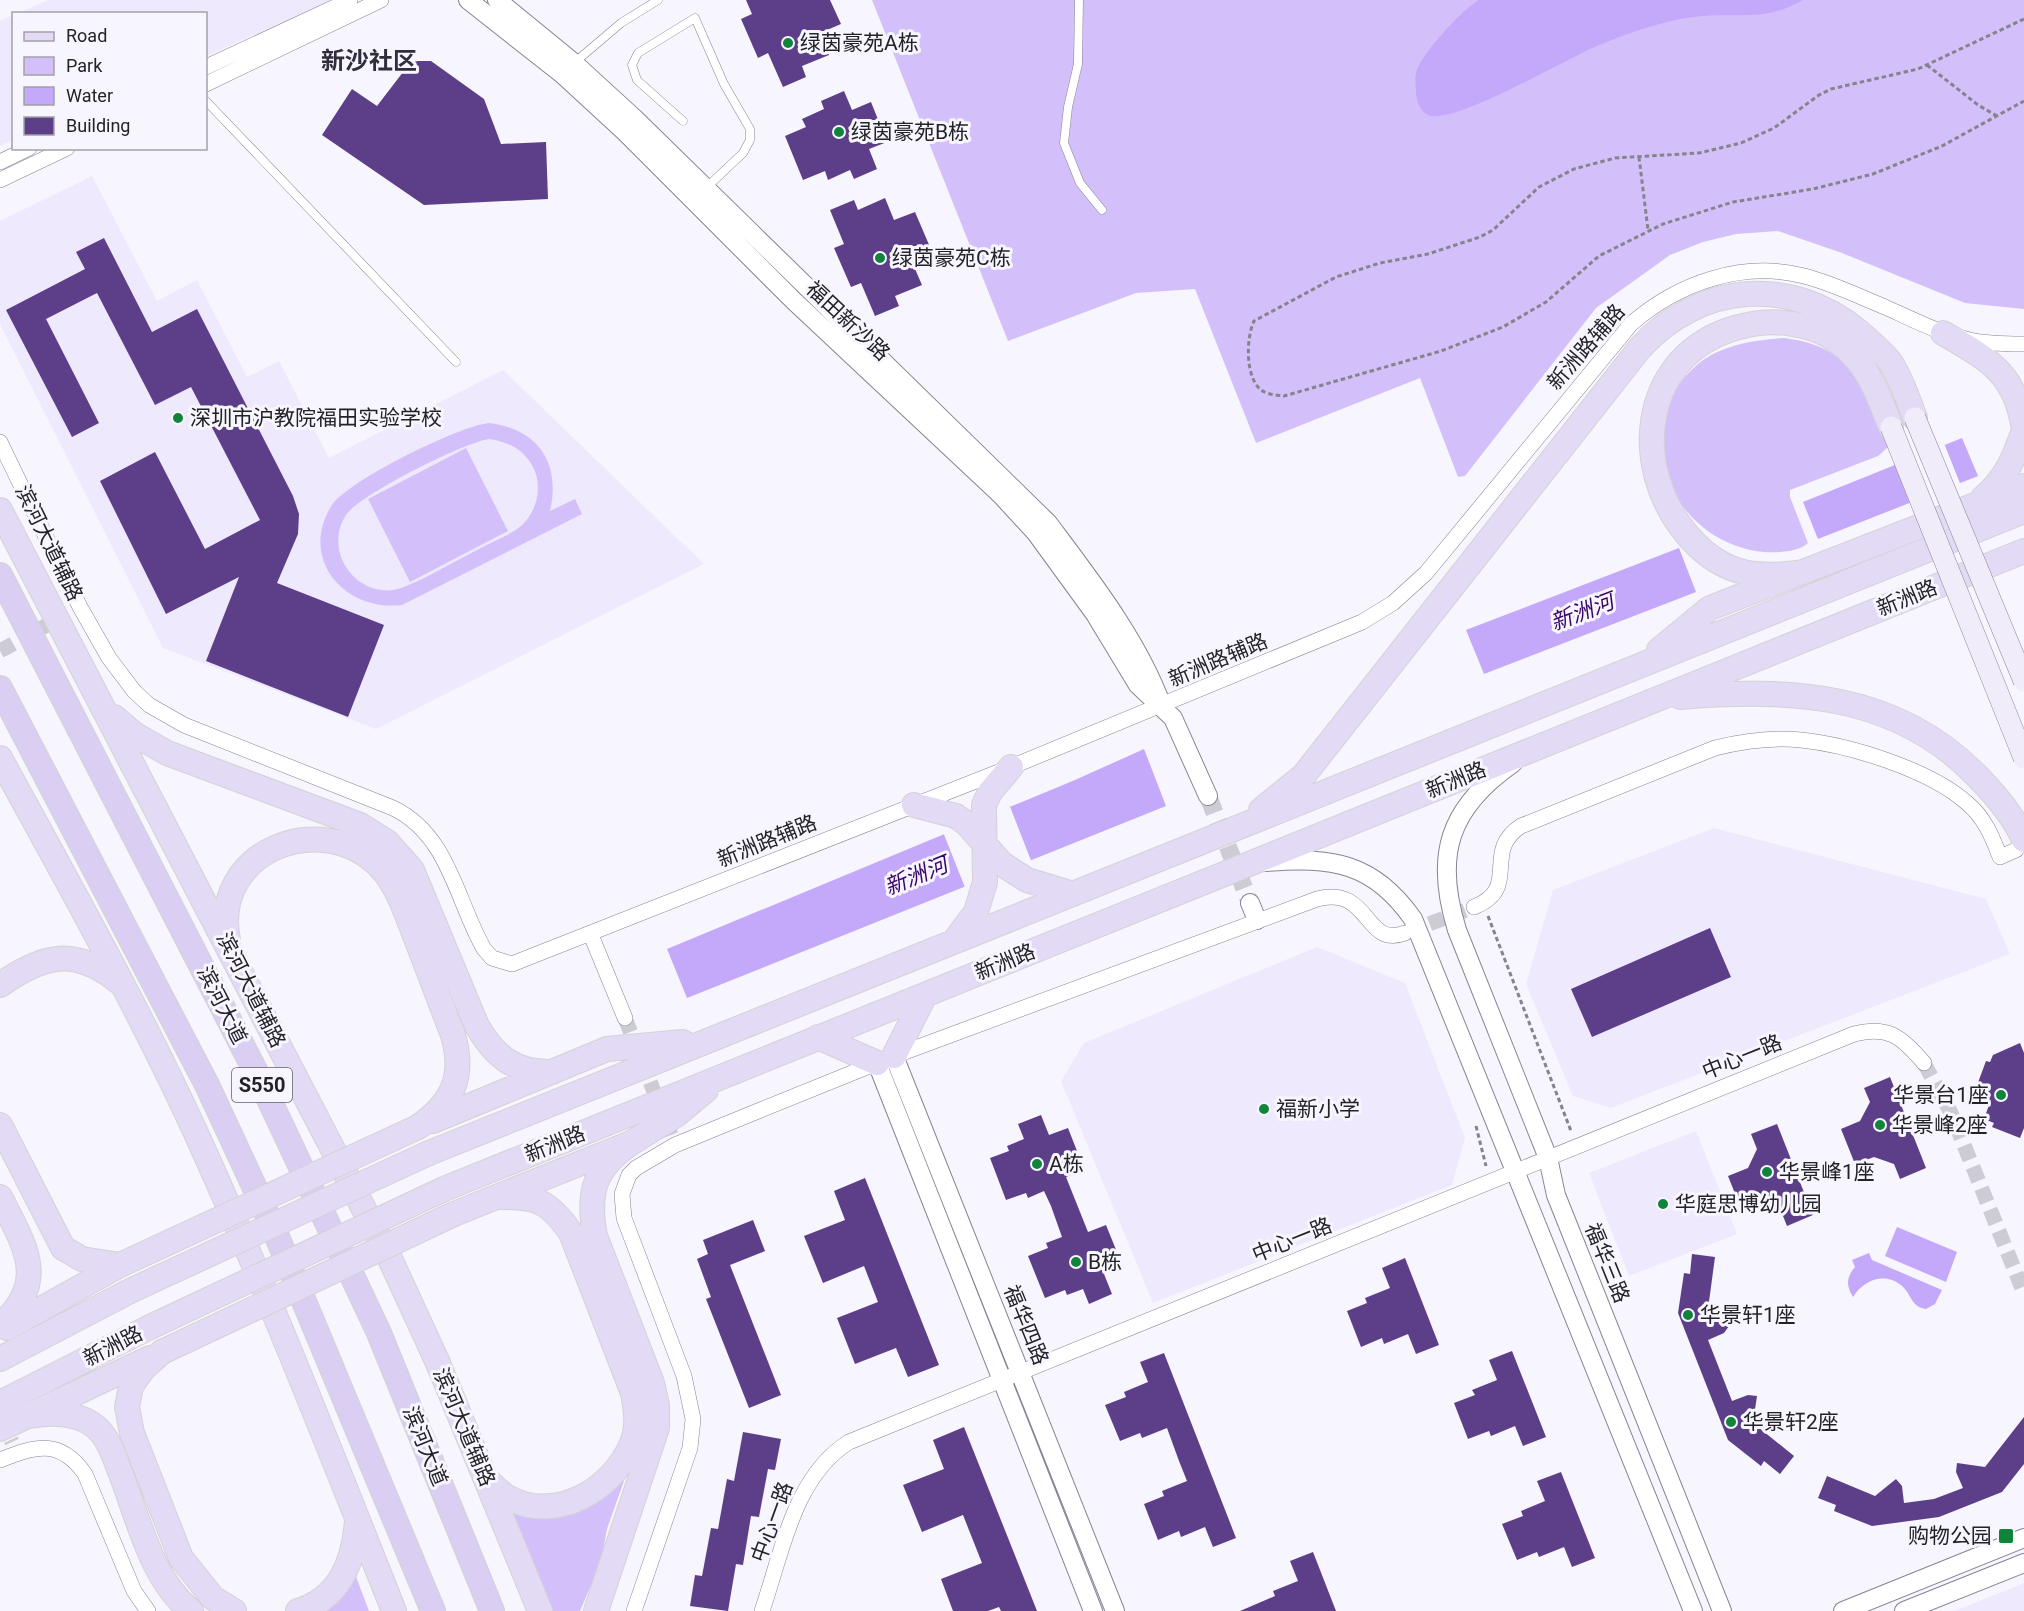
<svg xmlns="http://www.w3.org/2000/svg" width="2024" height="1611" font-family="Roboto,'Noto Sans SC',sans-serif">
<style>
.built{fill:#efe9fe}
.green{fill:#d3c0fb;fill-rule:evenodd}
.water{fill:#c4a8fa}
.pier{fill:#f7f5fd}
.building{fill:#5c3f88}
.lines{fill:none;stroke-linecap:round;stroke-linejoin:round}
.minor-tunnel{stroke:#cdcbd3;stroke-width:15;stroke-dasharray:15 8;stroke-linecap:butt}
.tertiary-tunnel{stroke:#cdcbd3;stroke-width:18;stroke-dasharray:18 9;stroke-linecap:butt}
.service-casing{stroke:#888394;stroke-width:9}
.minor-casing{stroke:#888394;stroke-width:16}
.tertiary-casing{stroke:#888394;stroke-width:20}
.primary-casing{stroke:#d3d3d4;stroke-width:26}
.trunk-casing{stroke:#d3d3d4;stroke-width:26}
.path{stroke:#85838b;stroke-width:3;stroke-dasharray:4.5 3;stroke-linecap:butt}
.service{stroke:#fff;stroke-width:8}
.minor{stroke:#fff;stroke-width:15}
.tertiary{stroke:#fff;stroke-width:18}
.primary{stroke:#e3daf5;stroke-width:24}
.trunk{stroke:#dacef2;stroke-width:24}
.secondary-bridge-casing{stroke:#888394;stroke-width:22;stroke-linecap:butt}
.primary-bridge-casing{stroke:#d3d3d4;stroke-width:26;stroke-linecap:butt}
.secondary-bridge{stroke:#f1ecfa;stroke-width:21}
.primary-bridge{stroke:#e3daf5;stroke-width:24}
.poi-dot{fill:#11843c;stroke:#f7f5fd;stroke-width:2}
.labels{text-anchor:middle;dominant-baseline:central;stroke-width:6;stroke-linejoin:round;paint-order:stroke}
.shield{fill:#f7f5fd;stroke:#636169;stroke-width:1.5}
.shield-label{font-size:20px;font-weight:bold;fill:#242229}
.poi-label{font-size:21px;fill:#242229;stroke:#f7f5fd;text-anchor:start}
.street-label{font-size:21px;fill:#242229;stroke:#f7f5fd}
.water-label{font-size:22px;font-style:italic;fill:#390668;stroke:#f7f5fd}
.quarter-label{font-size:24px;font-weight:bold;fill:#322d3c;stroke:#f7f5fd}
</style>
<rect width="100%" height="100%" fill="#f7f5fd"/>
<path class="built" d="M48,0H333L206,56V14H17Z
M13,15V140L0,146V21Z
M92,176L157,301L197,280L247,377L279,361L329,458L503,370L704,564L376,729L163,648L0,324V221Z
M1714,828L1986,899L2010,954L1611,1108L1573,1096L1526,984L1553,890Z
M1317,947L1405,983L1465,1138L1452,1185L1153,1303L1061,1081L1084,1043Z
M1696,1131L1737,1234L1629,1276L1589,1173Z
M2024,1583V1611H1954Z"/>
<path class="green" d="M872,0H2024V309L1965,303L1842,253L1778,231L1736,234L1703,242L1670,255L1596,308L1465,476L1458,477L1420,378L1256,443L1195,289L1136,293L1008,341Z
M1784,338C1856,347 1863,387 1888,447L1878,456L1790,490V497L1808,543C1798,552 1777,553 1764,552C1670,543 1623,427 1698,364C1721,345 1755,340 1784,338Z
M489,423C539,429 561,464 550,511L575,499L582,514L402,605C344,612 298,558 332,505C349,480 459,426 489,423ZM489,439C509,442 524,450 533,467C543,486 537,512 521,526C509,536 491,542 477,550C453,562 429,577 404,587C361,604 321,554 346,515C359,495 465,442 489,439Z
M466,448L508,531L410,582L368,499Z
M631,1461L607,1529L601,1562L580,1611H548L509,1512L526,1515Z
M355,1574L369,1611H321Z"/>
<path class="water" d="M1479,0H1803C1761,24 1737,11 1693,17C1663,21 1631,32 1602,44C1572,55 1452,127 1428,115C1420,111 1417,102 1416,93C1416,85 1414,77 1417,70C1422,53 1463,9 1479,0Z
M1962,438L1978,476L1818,539L1803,502Z
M1679,548L1696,592L1484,674L1466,630Z
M1144,749L1166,806L687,998L667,949L1075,780Z
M1897,1227L1957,1252L1946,1282L1885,1256Z
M1869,1253L1872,1260L1942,1290L1935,1304L1926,1309C1911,1307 1912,1295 1902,1286C1885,1271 1863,1280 1853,1297C1846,1285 1846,1278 1855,1267L1852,1260Z"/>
<path class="pier" d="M1944,443L1961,486L1911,506L1894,463Z
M1009,804L1032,863L966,890L943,832Z"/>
<path class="building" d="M746,0H830L841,24L820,33L829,55L802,66L806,77L783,87L768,53L758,58L741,19L752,14Z
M418,61H431L484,99L501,144L546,142L548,199L424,205L322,135L352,89L377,106L410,63Z
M844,91L852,110L871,102L887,142L869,149L877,169L854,179L850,170L828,180L825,171L803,180L785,136L806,127L802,119L824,109L821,101Z
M885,198L894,220L915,212L933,254L912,262L922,285L895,296L899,306L875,316L861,283L851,287L834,248L844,244L830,210L854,200L858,210Z
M104,238L152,332L197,309L293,496L299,514L298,534L277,583L384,625L348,717L206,661L239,577L166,614L100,481L155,452L205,549L260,520L191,387L155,405L97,293L46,319L99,423L72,437L6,310L85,269L76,252Z
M1710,928L1731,977L1592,1037L1571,989Z
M2020,1043L2024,1053V1128L2020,1138L1992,1127L1994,1123L1984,1119L1989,1105L1975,1100L1979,1090L1976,1088L1986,1061L1990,1062L1993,1055Z
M1890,1077L1926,1168L1900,1179L1894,1164L1874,1157L1855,1164L1841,1129L1860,1121L1870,1102L1864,1088Z
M1041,1115L1049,1135L1068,1128L1084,1169L1066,1177L1088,1232L1106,1225L1123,1267L1104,1274L1112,1294L1089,1304L1083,1289L1067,1295L1065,1290L1045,1298L1028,1256L1048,1248L1046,1243L1062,1237L1051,1206L1044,1191L1028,1198L1026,1193L1006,1200L990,1158L1009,1151L1007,1146L1024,1139L1018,1124Z
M1777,1124L1813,1215L1787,1226L1781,1211L1762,1204L1742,1211L1728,1176L1748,1168L1757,1149L1751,1134Z
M865,1178L939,1365L908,1377L896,1348L855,1364L837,1318L878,1302L864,1266L823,1283L804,1236L845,1220L834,1191Z
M753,1220L765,1251L730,1265L781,1395L749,1408L706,1299L711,1297L697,1259L708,1254L703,1240Z
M1692,1254L1715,1257L1708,1309L1729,1326L1724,1333L1708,1340L1732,1401L1748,1395L1757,1396L1753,1423L1794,1456L1780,1474L1764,1461L1761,1466L1728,1440L1678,1313L1684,1273L1690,1274Z
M1405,1258L1439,1345L1416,1354L1408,1334L1384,1344L1382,1338L1361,1347L1347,1311L1367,1303L1365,1298L1390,1288L1382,1268Z
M1512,1351L1546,1437L1523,1446L1515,1426L1491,1436L1489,1431L1468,1439L1454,1403L1475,1395L1472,1390L1497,1380L1489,1360Z
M1164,1353L1236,1538L1213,1547L1205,1527L1181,1537L1179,1531L1158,1540L1144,1504L1164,1496L1162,1491L1187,1481L1179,1461L1167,1428L1142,1438L1140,1433L1120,1441L1105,1405L1126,1397L1124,1392L1148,1382L1140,1362Z
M2024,1417V1464L2002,1492L1939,1517L1872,1526L1834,1511L1836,1505L1818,1498L1827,1476L1875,1496L1896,1479L1902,1486L1904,1503L1934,1499L1963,1488L1956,1472L1957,1463L1985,1467Z
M964,1427L1037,1611H1001L999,1607L988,1611H953L941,1579L982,1563L963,1515L922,1532L903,1485L944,1469L933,1440Z
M743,1432L781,1439L775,1470L768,1469L759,1517L751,1516L743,1565L736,1564L728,1611L690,1606L695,1575L702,1576L711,1528L718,1529L727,1479L734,1481Z
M1561,1472L1595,1558L1572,1567L1564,1547L1539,1557L1537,1552L1517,1560L1502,1524L1523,1516L1521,1511L1545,1501L1537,1481Z
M1313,1552L1336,1611H1240L1275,1596L1273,1591L1298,1581L1290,1561Z"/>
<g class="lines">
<path class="minor-tunnel" d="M0,651L65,615
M1408,932L1474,907
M625,1018L671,1135
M1924,1063L1951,1113L2024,1293
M1,1419L12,1442"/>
<path class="tertiary-tunnel" d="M1208,796L1250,903"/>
<g class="service-casing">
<path id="service" d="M1079,0L1078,64L1068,107L1064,143L1080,183L1102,210
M574,63L621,23L658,0
M206,101L456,362
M683,121L637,80L632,65L638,53L695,18L724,84L750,129V140L743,153L706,188"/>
</g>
<g class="minor-casing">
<path id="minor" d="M206,67L350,0
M206,84L381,0
M0,162L29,148
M0,180L67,148
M0,442L80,607L109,658L134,691L149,705L184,725L393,808C449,835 456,900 484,949L492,958L512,964L1011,767L1362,622L1393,603L1426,573L1631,324C1678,283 1743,260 1804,276C1832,283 1858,296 1885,307C1912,319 1940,334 1970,340C1987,344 2006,344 2024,344
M1474,907C1522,888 1481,852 1521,826L1715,748C1744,741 1772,737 1801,740C1850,745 1930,770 1967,803C1984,817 1992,836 2000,857L2016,850
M591,935L625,1018
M0,1460C35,1446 60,1438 85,1474L134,1591L148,1611
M634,1611L690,1448L693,1419L684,1376L624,1218L622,1194L629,1175L636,1168L675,1145L758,1111L894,1056L1317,899C1371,885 1364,949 1405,933
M762,1611C782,1553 794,1476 849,1442L1854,1034C1888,1025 1902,1037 1924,1063"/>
</g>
<g class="tertiary-casing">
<path id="tertiary" d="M468,0L562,74L625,132L794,301L1001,495L1036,533L1095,614L1138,685L1173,718L1208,796
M497,0L574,63L634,118L1048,523C1090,579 1138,640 1162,706
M1513,763C1448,808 1434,856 1457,930L1548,1158L1556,1195L1722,1611
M1266,862C1332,857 1373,862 1413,919L1693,1611
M1250,903L1257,920
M894,1056L1115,1611
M877,1063L1093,1611
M1843,1611L2024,1538
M1904,1611L2024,1563"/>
</g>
<g class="primary-casing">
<path id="primary" d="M1943,333C1989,360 2016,373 2024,430
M1983,498C2006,479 2014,458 2024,430
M0,510L391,1261L438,1363L540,1611
M1803,572C1753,580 1718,573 1685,532C1632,467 1640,363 1726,331C1748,323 1771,320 1793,324C1816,327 1837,338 1853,355C1872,375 1881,402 1891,427
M1659,650L1710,608L2024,486
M1680,697C1788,688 1894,692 1975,774C1994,793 2014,816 2024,840
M114,717L134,734L167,753L360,825L387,842L412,870L477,1026C495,1057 515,1073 552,1072
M0,758C67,881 136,1003 195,1131C267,1289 330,1450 394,1611
M914,805L956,816L967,824L1002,864L1027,880L1073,894
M1261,810L1304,775L1640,348C1699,283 1790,275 1858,331C1869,341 1882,351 1891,363C1902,380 1908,400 1915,418
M228,940C210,852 321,806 381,868C399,888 407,916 417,941C429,972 441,1003 453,1035C465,1076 453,1103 418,1127
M955,940L976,912L985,882L984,805L990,792L1011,767
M0,985C44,954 75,947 119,982
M818,1037L877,1063
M894,1056L925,995
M433,1121L607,1049L683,1042
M0,1125L63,1248L82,1259L120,1265
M429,1153L2024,511
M444,1189L2024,551
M0,1197C26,1248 49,1281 0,1326
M454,1214L631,1143L676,1115L706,1090
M7,1328L120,1265
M162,1352L144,1368L131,1386L127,1407L132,1433L181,1558L213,1598L234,1611
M0,1359L132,1290
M0,1403L150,1327
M29,1416C52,1412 80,1412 98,1429C110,1441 115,1459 121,1474C139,1520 151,1579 191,1611
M0,1429L150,1358
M486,1479C492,1484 499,1492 507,1497C555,1524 613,1490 632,1443C639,1426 636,1410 633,1393L571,1233C549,1201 536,1196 498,1197
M298,1611C340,1598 354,1561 357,1521
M596,1611L657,1428V1405L652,1383L595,1236C587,1192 594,1168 631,1143"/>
</g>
<g class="trunk-casing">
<path id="trunk" d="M0,575L260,1080L379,1333L492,1611
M0,688L207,1085L273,1227L433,1611"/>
</g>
<path class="path" d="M2024,19L1918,69L1831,89L1819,95L1774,128L1741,143L1699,153L1615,158L1574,169L1539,187L1493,230L1480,237L1428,254L1380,263L1336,277L1254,321C1246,338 1245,377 1261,390C1268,395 1277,395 1284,396L1441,351L1503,327L1546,302L1599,256L1663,224L1733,202L1813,189L1873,174L1942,146L2024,101
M1927,65L1978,105L1997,116
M1639,157L1648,230
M1488,916L1571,1131
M1476,1126L1486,1166"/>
<use href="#service" class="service"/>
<use href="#minor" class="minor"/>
<use href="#tertiary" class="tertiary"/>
<use href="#primary" class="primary"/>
<use href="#trunk" class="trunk"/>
<g class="secondary-bridge-casing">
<path id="secondary-bridge" d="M1915,418L2024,681
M1891,427L2024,758"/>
</g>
<g class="primary-bridge-casing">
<path id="primary-bridge" d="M120,1265L418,1127
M132,1290L429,1153
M150,1327L444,1189
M162,1352L454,1214"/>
</g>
<use href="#secondary-bridge" class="secondary-bridge"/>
<use href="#primary-bridge" class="primary-bridge"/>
</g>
<g class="poi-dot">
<circle cx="788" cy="43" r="6"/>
<circle cx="839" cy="132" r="6"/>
<circle cx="880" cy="258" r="6"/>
<circle cx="178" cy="418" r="6"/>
<circle cx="2001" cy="1095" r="6"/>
<circle cx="1264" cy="1109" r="6"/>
<circle cx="1880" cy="1125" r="6"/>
<circle cx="1037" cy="1164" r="6"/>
<circle cx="1767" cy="1172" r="6"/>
<circle cx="1663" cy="1204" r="6"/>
<circle cx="1076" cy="1262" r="6"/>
<circle cx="1688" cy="1315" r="6"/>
<circle cx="1731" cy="1422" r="6"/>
<rect x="1998" y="1528" width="16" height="16" rx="3"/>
</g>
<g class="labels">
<rect class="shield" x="232" y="1068" width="60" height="34" rx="4.5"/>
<g class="shield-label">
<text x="262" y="1085">S550</text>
</g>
<g class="poi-label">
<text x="800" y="43">绿茵豪苑A栋</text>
<text x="851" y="132">绿茵豪苑B栋</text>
<text x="892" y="258">绿茵豪苑C栋</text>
<text x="190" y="418">深圳市沪教院福田实验学校</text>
<text x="1989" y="1095" text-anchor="end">华景台1座</text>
<text x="1276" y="1109">福新小学</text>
<text x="1892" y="1125">华景峰2座</text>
<text x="1049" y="1164">A栋</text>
<text x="1779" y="1172">华景峰1座</text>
<text x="1675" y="1204">华庭思博幼儿园</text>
<text x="1088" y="1262">B栋</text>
<text x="1700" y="1315">华景轩1座</text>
<text x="1743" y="1422">华景轩2座</text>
<text x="1992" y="1536" text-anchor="end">购物公园</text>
</g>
<g class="street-label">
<text transform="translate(848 321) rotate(43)">福田新沙路</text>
<text transform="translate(1586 347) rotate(-49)">新洲路辅路</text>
<text transform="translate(49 543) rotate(64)">滨河大道辅路</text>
<text transform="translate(1907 598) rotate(-22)">新洲路</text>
<text transform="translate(1218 660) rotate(-23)">新洲路辅路</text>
<text transform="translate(1456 780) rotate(-22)">新洲路</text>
<text transform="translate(767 841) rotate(-22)">新洲路辅路</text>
<text transform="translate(1005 962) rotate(-22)">新洲路</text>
<text transform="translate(251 990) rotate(63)">滨河大道辅路</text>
<text transform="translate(222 1005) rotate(63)">滨河大道</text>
<text transform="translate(1742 1057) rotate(-22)">中心一路</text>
<text transform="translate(555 1144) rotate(-22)">新洲路</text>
<text transform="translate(1292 1240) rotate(-22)">中心一路</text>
<text transform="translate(1607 1263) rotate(68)">福华三路</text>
<text transform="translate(1026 1325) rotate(68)">福华四路</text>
<text transform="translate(113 1346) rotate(-27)">新洲路</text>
<text transform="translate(464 1427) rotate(67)">滨河大道辅路</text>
<text transform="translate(425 1446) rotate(68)">滨河大道</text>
<text transform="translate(772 1522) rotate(-70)">中心一路</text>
</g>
<g class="water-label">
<text transform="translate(1582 612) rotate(-21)">新洲河</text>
<text transform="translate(916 876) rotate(-22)">新洲河</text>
</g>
<g class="quarter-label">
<text x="369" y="61">新沙社区</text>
</g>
</g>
<rect x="12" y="12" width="195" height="138" fill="#f7f5fd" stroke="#a3a1a8" stroke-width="1.5"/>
<rect x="24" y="32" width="30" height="9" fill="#e3daf5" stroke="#a3a1a8" stroke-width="1.5"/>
<text x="66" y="42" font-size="18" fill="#242229">Road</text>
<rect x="24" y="57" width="30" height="18" fill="#d3c0fb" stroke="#a3a1a8" stroke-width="1.5"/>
<text x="66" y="72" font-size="18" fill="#242229">Park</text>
<rect x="24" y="87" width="30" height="18" fill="#c4a8fa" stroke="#a3a1a8" stroke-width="1.5"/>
<text x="66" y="102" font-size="18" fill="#242229">Water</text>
<rect x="24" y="117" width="30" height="18" fill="#5c3f88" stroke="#a3a1a8" stroke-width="1.5"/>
<text x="66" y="132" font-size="18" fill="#242229">Building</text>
</svg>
